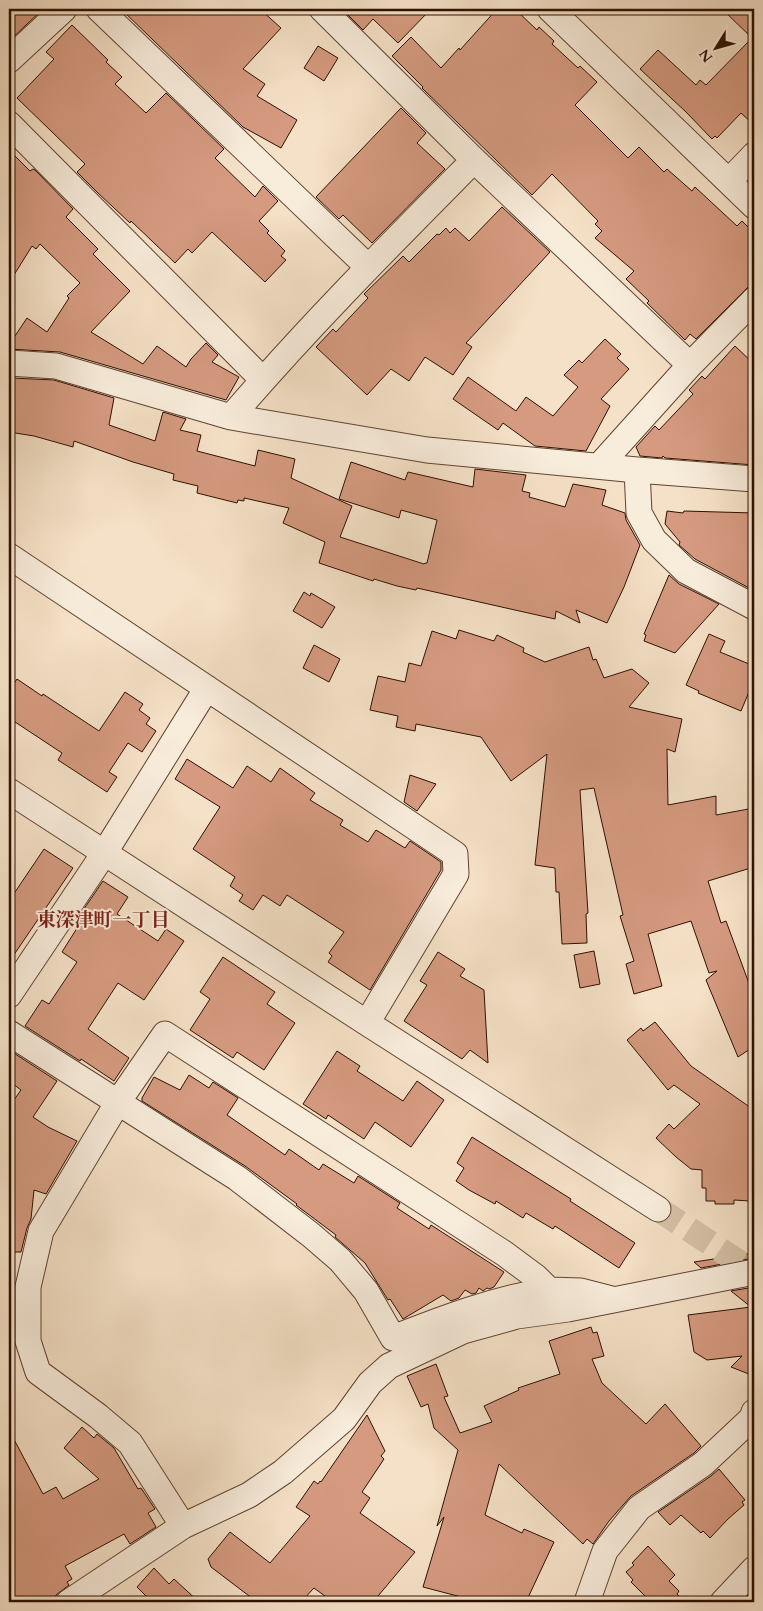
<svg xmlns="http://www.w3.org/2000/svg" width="763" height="1611" font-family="Cardo,'Noto Serif JP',serif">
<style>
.building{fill:#d59a80;stroke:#2e1000}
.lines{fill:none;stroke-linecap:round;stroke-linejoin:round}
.minor-tunnel{stroke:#d7c2a9;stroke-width:25;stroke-dasharray:25 12;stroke-linecap:butt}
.minor-casing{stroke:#604432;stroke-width:27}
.minor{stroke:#f8ecdb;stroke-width:25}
.labels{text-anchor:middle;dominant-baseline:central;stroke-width:4;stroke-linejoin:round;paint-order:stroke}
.neighbourhood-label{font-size:19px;font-weight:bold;fill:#7a1f14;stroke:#f8ecdb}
</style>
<rect width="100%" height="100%" fill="#f5e1c7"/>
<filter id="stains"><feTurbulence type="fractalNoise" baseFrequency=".004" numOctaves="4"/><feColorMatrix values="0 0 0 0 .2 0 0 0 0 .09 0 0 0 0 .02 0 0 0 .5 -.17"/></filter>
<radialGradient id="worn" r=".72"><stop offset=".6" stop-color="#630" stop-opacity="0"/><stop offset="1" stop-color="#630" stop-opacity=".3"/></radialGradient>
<path class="building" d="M9,9H43L9,41Z
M121,9H260L281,28L243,69L265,84L257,96L297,120L281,148L243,127Z
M342,9H431L398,43L373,19L363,30Z
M497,9H515L537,30L539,27L554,41L552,44L578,68L580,66L597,82L575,105L628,158L639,147L664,172L667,169L692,191L695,187L737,226L742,221L754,233V281L696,339L690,334L685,340L647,303L649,301L626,279L634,271L595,238L602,231L595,224L598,221L552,174L532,195L422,88L423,87L392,56L411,37L441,68L459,48L460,50Z
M722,9H754V125L741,113L717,138L715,136L712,139L686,112L640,69L658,50L696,85L700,80L706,85L752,38Z
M72,25L108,60L106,62L122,77L115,84L146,113L166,93L224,149L215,158L255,197L263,186L278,201L259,221L269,231L267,233L285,251L281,256L286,260L265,282L212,232L192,253L188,249L175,263L131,221L130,223L98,193L77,172L85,164L17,98L54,59L46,52Z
M318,46L338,58L324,81L304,68Z
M401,108L426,133L417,143L445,169L372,243L343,215L339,219L316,197Z
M9,150L30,171L33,169L35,170L73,209L66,217L98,249L93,254L130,291L91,332L143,364L157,346L186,367L191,359L206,343L218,355L212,362L239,377L226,400L60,352L9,349V345L27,318L47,332L69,298L67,296L80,283L40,244L36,249L32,246L9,283Z
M502,207L550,252L466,343L472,347L453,375L425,357L409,381L391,369L367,395L316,347L333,329L336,332L368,298L364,294L403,256L409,262L437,234L439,235L446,228L450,233L455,228L469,241Z
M605,339L621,354L617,358L629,369L601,399L610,406L586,451L535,446L503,423L498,430L453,399L468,377L516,411L526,397L553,416L578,387L564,375L579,360L582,363Z
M735,346L754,364V465L665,458L663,456L662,458L640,456L636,447L655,426L659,430L693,394L689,390L702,376L705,379Z
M12,378L54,380L114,398L109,425L155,441L163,412L186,419L180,430L201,435L197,451L255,466L258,450L295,459L291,478L352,506L340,537L424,564L425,563H427L437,520L401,510L399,518L339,499L351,462L405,480L408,472L473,487L475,469L526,475L522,491L530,493L529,497L565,507L573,484L606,490L602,505L625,513L626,520L640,545L624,587L607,623L576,610L580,623L556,611L555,619L417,588L416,590L397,586L374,579L373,581L319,563L325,542L283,523L289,508L244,498V501L238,500L237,503L197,493L198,486L173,480L174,474L133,462L74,441L73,447L34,436L9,432V399Z
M667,511L683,513L684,511L754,513V576L751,589L695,559L679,545L680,542L665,524Z
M669,575L679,584L719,604L675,653L644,641L646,635L644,634Z
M304,592L310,596L311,593L335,607L322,628L293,611Z
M459,630L494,641L497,635L524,648L523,652L545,662L589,647L593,660L596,659L604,678L632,669L649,683L629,707L682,719L675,752L667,749L668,805L716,796V815L754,808V867L708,881L721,923L726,921L754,997L753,1047L738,1057L706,980L717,971L709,973L691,921L648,934L662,986L634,994L626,964L634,961L620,916L623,915L594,788L580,790L588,913L586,914L587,943L562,944L559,892H556L555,868L535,865L547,754L511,781L481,737L416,724L415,731L396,727L398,716L370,710L378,676L405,682L409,663L421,666L432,631L456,639Z
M709,634L725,641L720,652L754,666V680L741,711L698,693L699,691L686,685Z
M314,645L340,659L329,682L303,668Z
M17,679L42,696L43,694L99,731L125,692L143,704L139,710L150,718L146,724L156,731L142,752L128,743L109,772L117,777L107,792L58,760L62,753L9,718V691Z
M187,759L233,788L247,766L271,782L280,768L315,793L310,800L343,820L340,825L368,842L376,830L405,848L410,841L441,862V870L370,990L328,962L332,956L329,953L344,932L287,895L280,906L263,895L253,910L239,901L243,895L230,886L235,877L193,849L220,807L175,779Z
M410,775L436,784L417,811L404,802Z
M44,849L73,868L9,962V901Z
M103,881L128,897L117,914L158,941L166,929L184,941L144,1000L118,983L88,1029L129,1058L114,1081L81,1059L80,1061L25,1026L42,1000L49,1004L77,962L62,952L79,925L75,922Z
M594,951L600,984L580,988L574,955Z
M438,952L465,969L460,976L484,990L488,1063L470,1050L462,1059L404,1021L427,985L420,981Z
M223,957L275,992L267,1004L295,1023L264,1070L237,1052L233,1058L190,1030L210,999L200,992Z
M655,1022L691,1066L754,1110V1193L750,1192V1201L734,1200V1204H715V1201H706V1188H702V1170L691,1169L676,1157L656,1138L669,1124L674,1129L700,1104L674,1085L668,1090L627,1040L641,1028L643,1031Z
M9,1050L57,1081L33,1117L48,1127L77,1141L46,1194L34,1190L31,1219L27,1228L21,1252H9V1107L21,1090L9,1081Z
M337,1051L360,1066L357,1071L403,1101L417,1081L444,1100L411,1147L375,1122L364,1139L328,1115L326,1119L303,1104Z
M189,1075L209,1088L213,1082L238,1098L227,1115L285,1155L289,1149L319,1170L323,1164L354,1183L358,1176L400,1203L397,1208L429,1229L431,1225L504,1272L494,1287L489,1289L487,1288L483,1291L479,1288L476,1293L472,1294L465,1290L459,1298L451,1301L443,1295L403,1319L390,1299L388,1300L365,1263L335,1237L336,1235L296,1205L297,1204L245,1166L142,1101V1098L154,1077L180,1090Z
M472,1137L571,1199L570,1201L635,1243L619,1268L555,1226L553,1229L526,1213L523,1218L496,1201L495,1204L469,1190L456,1181L464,1168L457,1163Z
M754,1253V1258L701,1268L694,1262Z
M754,1287V1376L731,1367L742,1356L707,1360L694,1352L688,1315L751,1307L731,1291Z
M591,1327L593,1333L597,1332L604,1356L592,1359L602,1383L646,1424L665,1404L701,1446L694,1453L631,1496L609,1521L593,1544L587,1539L583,1544L499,1464L485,1515L522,1533L524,1529L554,1542L526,1602H463L465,1598L423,1587L444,1517L437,1526L458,1450L434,1428L428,1404L421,1407L407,1376L436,1364L448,1396L444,1397L460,1433L492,1422L484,1406L519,1390L518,1388L560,1374L549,1341Z
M367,1415L385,1451L381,1456L384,1459L362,1492L370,1498L360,1513L415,1552L373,1602H333L314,1588L301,1602H257L211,1567L208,1559L230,1532L270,1563L310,1516L296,1507L314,1481L318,1484L320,1481L321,1482Z
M82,1427L94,1438L97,1434L114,1448L138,1489L141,1488L155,1509L148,1513L156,1527L130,1544L124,1534L65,1566L72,1579L67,1582L69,1585L56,1595L54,1602H15L9,1592V1430L43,1494L56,1487L63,1499L99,1479L64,1448Z
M719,1469L745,1500L742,1502L744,1505L728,1519L710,1538L703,1531L701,1533L681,1515L670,1525L658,1512L711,1476Z
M648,1546L675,1575L669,1581L679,1591L677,1594L685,1602H651L631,1582L633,1580L626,1572L634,1565L632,1563Z
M154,1568L169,1584L174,1579L199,1602H152L137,1587Z"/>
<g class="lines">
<path class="minor-tunnel" d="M658,1209L754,1272"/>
<g class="minor-casing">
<path id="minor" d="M99,9L368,267
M322,9L474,160L690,365
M550,9L754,206
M9,60L64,9
M9,124L263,380
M729,181L754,155
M9,363L56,366L231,417L427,450L637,470L754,479
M231,417C308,327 391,244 474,160
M599,466L690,365L754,300
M637,470L639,513L654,540L686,571L754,607
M9,556L455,854L456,874L367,1023
M9,791L367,1023L658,1209
M9,995L105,852L207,688
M9,1033L237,1178L311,1235L340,1260L366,1291L393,1338C444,1318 494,1299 549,1290
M183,1526L130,1443L98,1416L38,1372L28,1341V1287L41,1231L118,1102L165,1034L505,1254L536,1277L549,1290L581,1291L612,1299
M69,1602L183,1526L249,1495L283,1472L344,1419L370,1383L389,1366L463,1331L517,1316L568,1309L754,1272
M587,1602L605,1551L639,1508L703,1464L752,1418L754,1412
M723,1602L754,1569"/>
</g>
<use href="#minor" class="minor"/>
</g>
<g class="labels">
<g class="neighbourhood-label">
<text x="103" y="920">東深津町一丁目</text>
</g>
</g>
<rect width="763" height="1611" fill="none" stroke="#f5e1c7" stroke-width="30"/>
<rect x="10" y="10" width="743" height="1591" fill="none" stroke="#2e1000" stroke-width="2.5"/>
<rect x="15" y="15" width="733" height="1581" fill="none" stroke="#2e1000"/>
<g transform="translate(716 48) rotate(233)" stroke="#f8ecdb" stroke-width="4" paint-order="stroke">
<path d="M0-4L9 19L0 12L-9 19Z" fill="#2e1000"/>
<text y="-8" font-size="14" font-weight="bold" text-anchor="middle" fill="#2e1000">N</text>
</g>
<rect width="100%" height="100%" filter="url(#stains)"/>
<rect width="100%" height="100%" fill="url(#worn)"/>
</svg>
